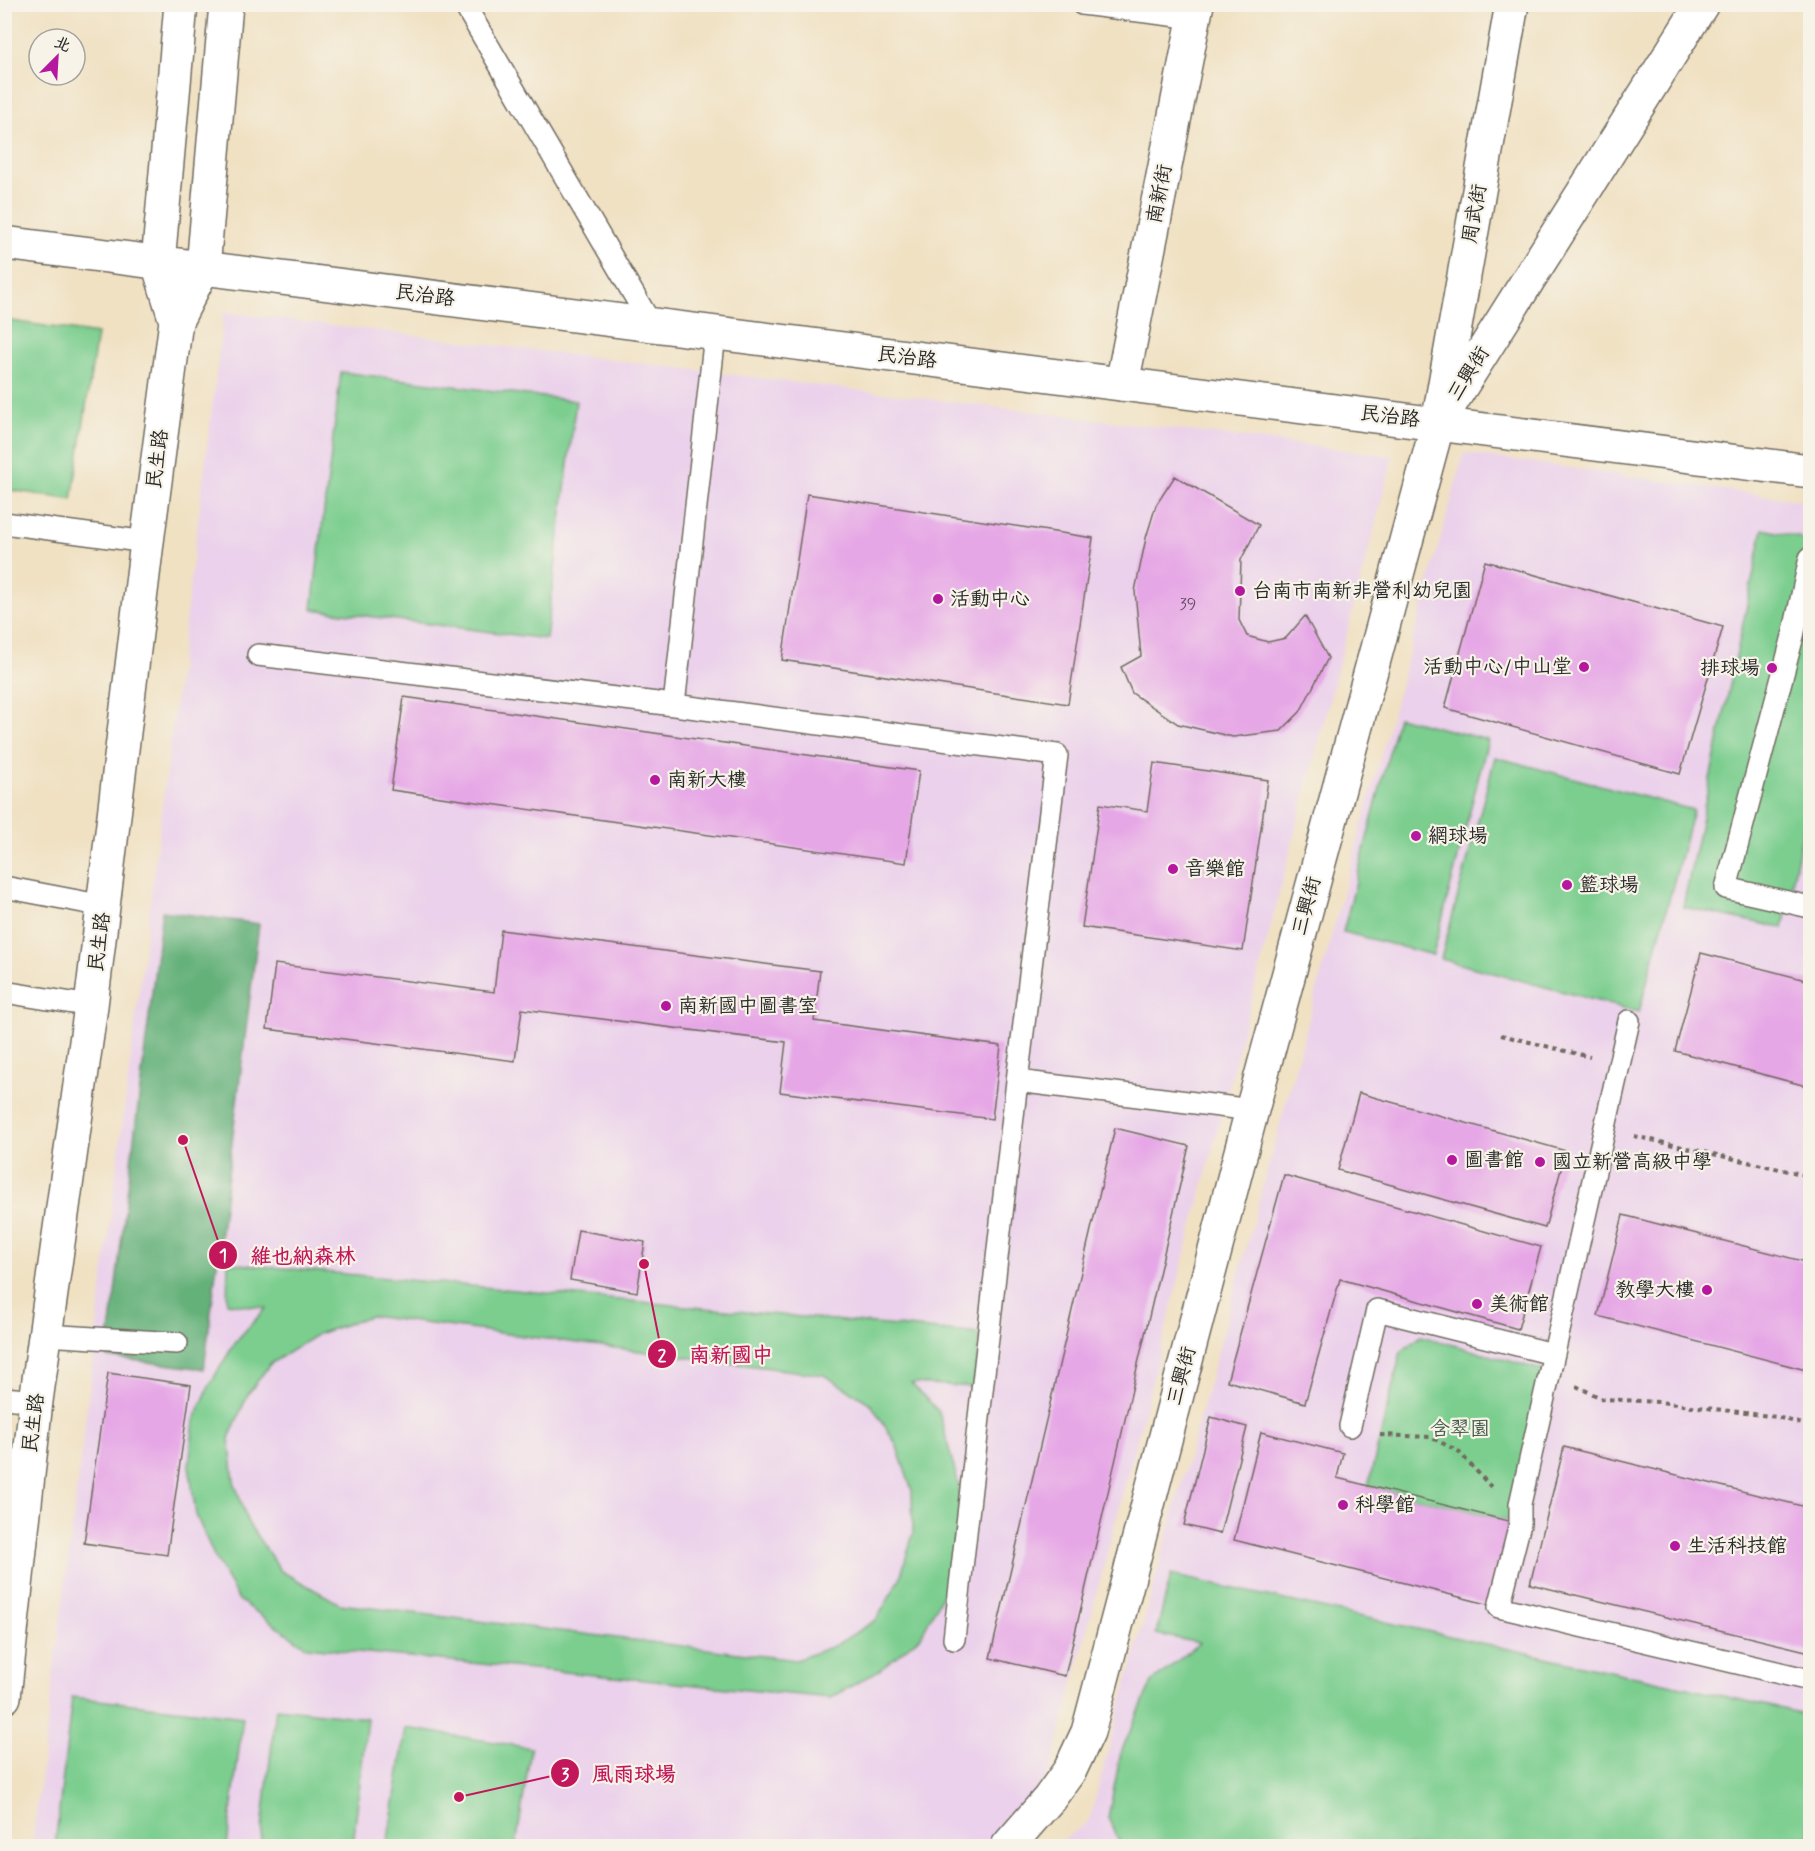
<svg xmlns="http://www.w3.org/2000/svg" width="1815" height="1851" font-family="Mynerve,'LXGW WenKai TC',sans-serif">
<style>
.built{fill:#ebd1eb}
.green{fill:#7cce8f;stroke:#547c5d;stroke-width:1.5;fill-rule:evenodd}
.forest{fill:#65b17a;stroke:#486e52;stroke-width:1.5}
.building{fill:#e6a7e6}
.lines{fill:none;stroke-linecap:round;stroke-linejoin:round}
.service-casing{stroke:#706b60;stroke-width:24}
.minor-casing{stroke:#706b60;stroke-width:36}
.tertiary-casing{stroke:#706b60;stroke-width:36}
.path{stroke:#706b60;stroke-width:4;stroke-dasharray:4.5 4.5;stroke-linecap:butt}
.service{stroke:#fff;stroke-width:21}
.minor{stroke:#fff;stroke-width:33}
.tertiary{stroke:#fff;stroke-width:33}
.poi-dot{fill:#b5179e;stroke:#f7f3e8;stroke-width:2}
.labels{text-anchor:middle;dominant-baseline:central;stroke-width:4.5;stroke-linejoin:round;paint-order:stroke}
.number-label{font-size:16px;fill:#5a4a5a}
.street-label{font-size:20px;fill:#2b2b2b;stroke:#f7f3e8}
.poi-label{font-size:20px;fill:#2b2b2b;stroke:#f7f3e8;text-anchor:start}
.park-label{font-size:20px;fill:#435c49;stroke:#f7f3e8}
.leader{fill:none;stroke:#c2185b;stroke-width:2}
.callout-dot{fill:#c2185b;stroke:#f7f3e8;stroke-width:2}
.mark-label{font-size:18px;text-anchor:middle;font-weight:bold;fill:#fff}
.callout-label{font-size:21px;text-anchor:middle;font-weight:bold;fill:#c2185b;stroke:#f7f3e8;stroke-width:4.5;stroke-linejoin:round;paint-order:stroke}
</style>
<rect width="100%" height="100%" fill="#f7f3e8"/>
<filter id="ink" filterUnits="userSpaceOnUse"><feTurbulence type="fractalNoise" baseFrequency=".0167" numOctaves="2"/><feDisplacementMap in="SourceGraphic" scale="12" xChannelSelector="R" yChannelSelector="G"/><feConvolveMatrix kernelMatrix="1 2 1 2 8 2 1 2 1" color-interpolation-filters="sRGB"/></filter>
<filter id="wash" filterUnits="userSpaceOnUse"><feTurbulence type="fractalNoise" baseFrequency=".008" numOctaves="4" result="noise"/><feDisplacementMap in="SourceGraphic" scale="24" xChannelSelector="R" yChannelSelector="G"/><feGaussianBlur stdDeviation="1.35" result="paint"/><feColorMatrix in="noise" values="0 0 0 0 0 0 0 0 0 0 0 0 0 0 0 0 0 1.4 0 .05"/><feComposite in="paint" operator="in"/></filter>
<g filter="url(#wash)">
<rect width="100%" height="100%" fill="#f0e1c3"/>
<path class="built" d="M224,312L1393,456L1050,1773L991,1846H32Z
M1464,453L1810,502V1846H1055L1089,1821Z"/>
<path class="green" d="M5,320L97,334L72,500L5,489Z
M341,372L576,401L546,639L312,609Z
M1763,529L1810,540V796L1783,928L1683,907Z
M1398,717L1488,740L1433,955L1343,932Z
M1495,757L1693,810L1639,1012L1441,959Z
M228,1263L980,1334L974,1387L911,1383L939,1412L959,1486L960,1525L953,1574L921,1636L881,1669L831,1698L307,1647L239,1600L215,1558L196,1515L189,1465L194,1421L210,1384L236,1341L266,1308L227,1303ZM370,1316L824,1375L871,1404L896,1444L912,1491L913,1533L900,1579L876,1620L836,1645L796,1660L340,1604L281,1571L248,1523L234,1481L229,1438L248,1394L270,1364L318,1334Z
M1421,1336L1549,1372L1520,1524L1368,1486L1401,1352Z
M1171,1575L1810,1715V1846H1121L1108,1818L1121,1752L1152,1682L1199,1643L1156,1634Z
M72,1697L243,1717L227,1846H55Z
M276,1708L367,1718L353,1846H260Z
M406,1728L531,1748L516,1846H387Z"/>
<path class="forest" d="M162,911L259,924L204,1369L107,1357Z"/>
<g id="blocks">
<path class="building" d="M1175,476L1259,525L1241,560L1239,620L1247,636L1268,642L1286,638L1305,616L1328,658L1300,712L1281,731L1233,737L1178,724L1132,693L1121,667L1141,656L1135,591L1146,538L1156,505Z
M807,494L1093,538L1068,704L782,660Z
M1485,561L1723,627L1680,774L1445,708Z
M404,697L919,771L906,863L391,790Z
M1154,763L1268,780L1243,951L1082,927L1100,804L1147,811Z
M501,930L820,971L814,1021L1001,1046L992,1119L780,1092L786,1042L522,1009L515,1061L267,1029L275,964L494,992Z
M1701,953L1810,981V1087L1675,1051Z
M1359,1093L1566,1151L1545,1228L1338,1170Z
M1115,1128L1189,1146L1065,1676L990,1658Z
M1284,1175L1541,1247L1518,1329L1340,1279L1305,1403L1227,1381Z
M1623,1215L1810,1263V1371L1598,1316Z
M578,1230L645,1242L637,1292L570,1280Z
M108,1373L191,1385L167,1555L84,1543Z
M1211,1417L1247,1427L1220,1534L1184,1525Z
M1261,1432L1343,1453L1337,1478L1520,1524L1499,1607L1234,1540Z
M1564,1447L1810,1508V1652L1530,1584Z"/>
</g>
</g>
<g filter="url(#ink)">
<use href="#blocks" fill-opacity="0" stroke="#706b60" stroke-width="1.5"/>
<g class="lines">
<g class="service-casing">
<path id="service" d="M464,4L651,324
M1082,4L1195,18
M4,523L147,542
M1810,558L1793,636L1726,888L1810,907
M258,655L674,705L1057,755L1017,1081L954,1639
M674,705L715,334
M4,887L104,906
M4,992L91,1006
M1629,1021L1520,1504V1524L1499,1607L1810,1680
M1017,1081L1252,1110
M45,1335L177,1343
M4,1398L36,1401
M1350,1426L1377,1310L1553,1354"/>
</g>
<g class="minor-casing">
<path id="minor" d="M1122,384L1197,4
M1441,406L1512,4
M1008,1846L1049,1799L1070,1770L1088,1732L1252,1110L1438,423L1702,4"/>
</g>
<g class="tertiary-casing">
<path id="tertiary" d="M4,243L1810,471
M176,321L158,263L181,4
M4,1697L36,1401L91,1006L147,542L176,321L203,268L226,4"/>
</g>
<path class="path" d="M1501,1035L1590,1057
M1634,1136L1810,1176
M1576,1386L1603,1399L1660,1402L1777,1417L1810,1426
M1380,1435L1430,1437L1458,1451L1492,1488"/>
<use href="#service" class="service"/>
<use href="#minor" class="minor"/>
<use href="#tertiary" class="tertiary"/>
</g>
</g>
<g class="poi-dot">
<circle cx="1240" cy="591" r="6"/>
<circle cx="938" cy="599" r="6"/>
<circle cx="1584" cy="667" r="6"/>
<circle cx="1772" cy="668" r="6"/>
<circle cx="655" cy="780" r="6"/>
<circle cx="1416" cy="836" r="6"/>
<circle cx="1173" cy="869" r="6"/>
<circle cx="1567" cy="885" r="6"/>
<circle cx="666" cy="1006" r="6"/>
<circle cx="1452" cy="1160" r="6"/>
<circle cx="1540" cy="1162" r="6"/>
<circle cx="1707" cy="1290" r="6"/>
<circle cx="1477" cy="1304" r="6"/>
<circle cx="1343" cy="1505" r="6"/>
<circle cx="1675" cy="1546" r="6"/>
</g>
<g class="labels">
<g class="number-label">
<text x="1188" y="604">39</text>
</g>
<g class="street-label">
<text transform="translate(1160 194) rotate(-79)">南新街</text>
<text transform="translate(1475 214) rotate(-80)">周武街</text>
<text transform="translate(425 296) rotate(7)">民治路</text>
<text transform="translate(907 358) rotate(7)">民治路</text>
<text transform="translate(1469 374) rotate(-58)">三興街</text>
<text transform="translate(1390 417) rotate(7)">民治路</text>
<text transform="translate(158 459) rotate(-83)">民生路</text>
<text transform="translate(1307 906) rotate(-75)">三興街</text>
<text transform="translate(100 942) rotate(-83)">民生路</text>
<text transform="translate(1182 1376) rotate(-75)">三興街</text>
<text transform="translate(34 1423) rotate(-83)">民生路</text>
</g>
<g class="poi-label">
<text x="1252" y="591">台南市南新非營利幼兒園</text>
<text x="950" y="599">活動中心</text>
<text x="1572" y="667" text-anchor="end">活動中心/中山堂</text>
<text x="1760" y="668" text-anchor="end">排球場</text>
<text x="667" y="780">南新大樓</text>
<text x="1428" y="836">網球場</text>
<text x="1185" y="869">音樂館</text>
<text x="1579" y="885">籃球場</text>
<text x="678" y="1006">南新國中圖書室</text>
<text x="1464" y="1160">圖書館</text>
<text x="1552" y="1162">國立新營高級中學</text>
<text x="1695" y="1290" text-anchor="end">教學大樓</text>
<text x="1489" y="1304">美術館</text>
<text x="1355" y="1505">科學館</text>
<text x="1687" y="1546">生活科技館</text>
</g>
<g class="park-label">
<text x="1460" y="1429">含翠園</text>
</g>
</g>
<path class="leader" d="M183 1140L223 1255M644 1264L662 1354M459 1797L565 1773"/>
<g class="callout-dot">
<circle cx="183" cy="1140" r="6"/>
<circle cx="644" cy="1264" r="6"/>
<circle cx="459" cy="1797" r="6"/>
<circle cx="223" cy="1255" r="15"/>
<circle cx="662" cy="1354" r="15"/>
<circle cx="565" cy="1773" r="15"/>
</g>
<g class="mark-label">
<text x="223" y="1261">1</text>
<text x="662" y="1361">2</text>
<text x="565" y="1780">3</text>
</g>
<g class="callout-label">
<text x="303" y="1263">維也納森林</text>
<text x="731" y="1362">南新國中</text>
<text x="634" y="1781">風雨球場</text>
</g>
<rect width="1815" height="1851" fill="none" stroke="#f7f3e8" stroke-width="24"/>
<g transform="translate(57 57) rotate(24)"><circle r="28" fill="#f7f3e8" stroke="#a5a39c" stroke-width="1.5"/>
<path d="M0-4.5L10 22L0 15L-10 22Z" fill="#b5179e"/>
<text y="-9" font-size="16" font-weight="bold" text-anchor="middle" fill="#2b2b2b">北</text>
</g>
</svg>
